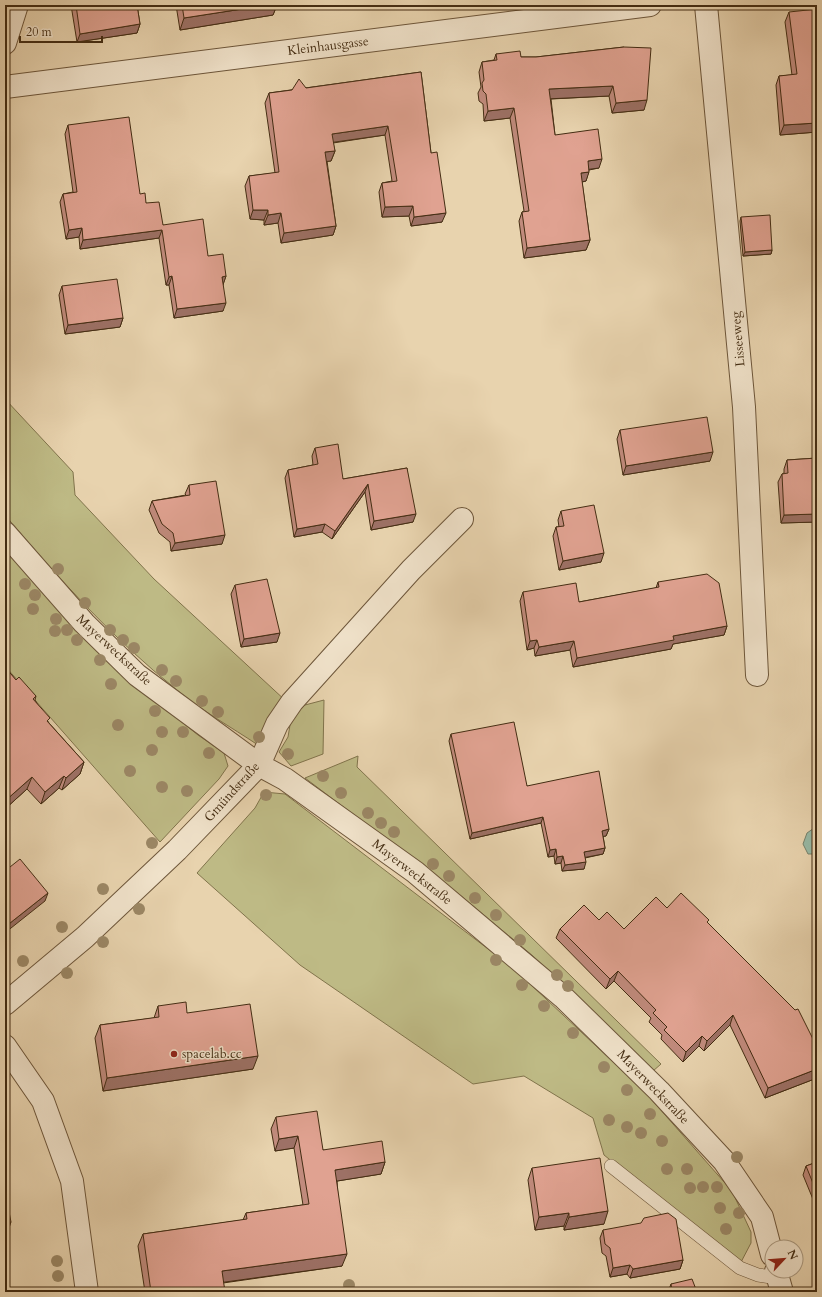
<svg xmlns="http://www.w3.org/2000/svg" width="822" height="1297" font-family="Cardo,serif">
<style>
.green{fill:#beba85;stroke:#81744c}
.water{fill:#98b9a5;stroke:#76816b}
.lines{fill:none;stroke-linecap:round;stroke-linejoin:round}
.lane-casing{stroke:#6d563a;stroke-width:14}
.street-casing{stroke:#6d563a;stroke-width:24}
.lane{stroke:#f0e2ca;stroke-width:13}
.street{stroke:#f0e2ca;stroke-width:22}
.tree{fill:#9b8765}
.wall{fill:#c18b7d;stroke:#442d13}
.shaded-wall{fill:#9d7166;stroke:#442d13}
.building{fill:#e0a291;stroke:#442d13}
.poi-dot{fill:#8f2418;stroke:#f0e2ca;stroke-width:1.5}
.labels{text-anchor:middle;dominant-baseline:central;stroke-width:3;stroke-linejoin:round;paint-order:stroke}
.street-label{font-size:13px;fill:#442d13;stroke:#f0e2ca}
.poi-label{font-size:13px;fill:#442d13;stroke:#f0e2ca;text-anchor:start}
</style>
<rect width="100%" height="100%" fill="#e8d3ae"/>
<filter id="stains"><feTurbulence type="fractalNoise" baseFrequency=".005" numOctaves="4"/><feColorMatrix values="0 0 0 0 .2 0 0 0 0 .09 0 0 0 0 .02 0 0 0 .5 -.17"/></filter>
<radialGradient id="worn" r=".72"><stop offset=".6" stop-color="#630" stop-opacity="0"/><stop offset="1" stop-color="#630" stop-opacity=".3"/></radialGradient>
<path class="green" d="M5,399L73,472L75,495L154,579L287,702C267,716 265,722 258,745C231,727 202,711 177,690C112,638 59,579 5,515Z
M5,548L143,691L198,735L224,753L228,766L219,779L160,842L5,666Z
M324,700L323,754L291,766L279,752L288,737L291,719L305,705Z
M358,756L357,767L661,1064L653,1071L533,956L460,895L305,778Z
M264,792L285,794L513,968L644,1091L732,1191L751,1232V1243L740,1264L604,1155L593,1118L524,1076L473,1084L300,965L197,873L255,808Z"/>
<path class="water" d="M817,826V854H808L803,844L807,833Z"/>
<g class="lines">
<g class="lane-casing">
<path id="lane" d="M611,1166L740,1268L758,1275L778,1278"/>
</g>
<g class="street-casing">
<path id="street" d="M706,5L744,407L757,675
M5,43L17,5
M5,87L650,5
M5,533L84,623L137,675L259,765L285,779L415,872L563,997L659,1091L724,1161L762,1217L772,1255
M5,1004L85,937L177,850L259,765L277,724L292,702L411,570L462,519
M5,1046L43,1101L72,1181L87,1292
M776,1271L782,1292"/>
</g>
<use href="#lane" class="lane"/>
<use href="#street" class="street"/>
</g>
<g class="tree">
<circle cx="58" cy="569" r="6"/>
<circle cx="25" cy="584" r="6"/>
<circle cx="35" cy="595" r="6"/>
<circle cx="85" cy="603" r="6"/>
<circle cx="33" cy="609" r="6"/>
<circle cx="56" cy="619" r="6"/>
<circle cx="67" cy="630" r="6"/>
<circle cx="110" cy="630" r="6"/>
<circle cx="55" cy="631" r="6"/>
<circle cx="77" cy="640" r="6"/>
<circle cx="123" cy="640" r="6"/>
<circle cx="134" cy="648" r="6"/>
<circle cx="100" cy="660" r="6"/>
<circle cx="162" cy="670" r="6"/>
<circle cx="176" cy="681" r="6"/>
<circle cx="111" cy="684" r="6"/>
<circle cx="202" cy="701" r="6"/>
<circle cx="155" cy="711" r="6"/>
<circle cx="218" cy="712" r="6"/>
<circle cx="118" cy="725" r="6"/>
<circle cx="162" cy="732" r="6"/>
<circle cx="183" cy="732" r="6"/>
<circle cx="259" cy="737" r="6"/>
<circle cx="152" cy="750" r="6"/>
<circle cx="209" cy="753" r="6"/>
<circle cx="288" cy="754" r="6"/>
<circle cx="130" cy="771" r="6"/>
<circle cx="323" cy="776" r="6"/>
<circle cx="162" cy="787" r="6"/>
<circle cx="187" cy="791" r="6"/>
<circle cx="341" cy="793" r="6"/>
<circle cx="266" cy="795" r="6"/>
<circle cx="368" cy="813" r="6"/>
<circle cx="381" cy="823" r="6"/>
<circle cx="394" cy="832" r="6"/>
<circle cx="152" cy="843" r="6"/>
<circle cx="433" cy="864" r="6"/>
<circle cx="449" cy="876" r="6"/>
<circle cx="103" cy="889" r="6"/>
<circle cx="475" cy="898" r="6"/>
<circle cx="139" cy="909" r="6"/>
<circle cx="496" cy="915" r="6"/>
<circle cx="62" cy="927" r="6"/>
<circle cx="520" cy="940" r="6"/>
<circle cx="103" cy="942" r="6"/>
<circle cx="496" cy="960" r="6"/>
<circle cx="23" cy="961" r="6"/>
<circle cx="67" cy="973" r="6"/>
<circle cx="557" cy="975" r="6"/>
<circle cx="522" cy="985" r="6"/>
<circle cx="568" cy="986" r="6"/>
<circle cx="544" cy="1006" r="6"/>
<circle cx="573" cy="1033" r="6"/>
<circle cx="604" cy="1067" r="6"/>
<circle cx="627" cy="1090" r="6"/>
<circle cx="650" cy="1114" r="6"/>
<circle cx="609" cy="1120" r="6"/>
<circle cx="627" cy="1127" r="6"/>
<circle cx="641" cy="1133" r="6"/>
<circle cx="662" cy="1141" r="6"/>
<circle cx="737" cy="1157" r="6"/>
<circle cx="667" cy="1169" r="6"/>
<circle cx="687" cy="1169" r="6"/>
<circle cx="703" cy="1187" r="6"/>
<circle cx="717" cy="1187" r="6"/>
<circle cx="690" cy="1188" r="6"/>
<circle cx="720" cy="1208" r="6"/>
<circle cx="739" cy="1213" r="6"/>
<circle cx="726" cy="1229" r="6"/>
<circle cx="57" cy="1261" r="6"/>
<circle cx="58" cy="1276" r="6"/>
<circle cx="349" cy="1285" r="6"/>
</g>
<path class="wall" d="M71,5H137L140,24L137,33L77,42Z
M176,5H277L273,15L180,30Z
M789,12L817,40V132L780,135L776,85L779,76L792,75L785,22Z
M624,47L644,110L612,113L609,96L551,99L555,135L599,168L589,170L586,181L582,182L590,240L586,250L524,258L519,221L522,212L524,211L510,118L484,121L483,104L479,101L478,93L481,87L479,72L482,62L494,60L496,54L521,57H536Z
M421,72L431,153L442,222L411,226L409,216L382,217L379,192L382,183L392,181L385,135L333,143L335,151L331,161H327L336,226L333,235L281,243L278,223L264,225V220L250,219L245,186L249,176L275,173L265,103L269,93Z
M68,125L140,194L146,203L163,225L208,256L226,276L223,284V311L174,318L169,285H166L159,238L80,249L79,237L66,239L60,202L63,194L73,192L65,134Z
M741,217L772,250L771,254L743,256L740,221Z
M62,286L123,318L120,327L65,334L59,295Z
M620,430L710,461L623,475L617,439Z
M315,448L343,479L407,468L413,522L371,530L365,492L332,539L322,532L294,537L285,478L288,470L313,465L312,456Z
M817,458V522L781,523L778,482L782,474L784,473V469L787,460Z
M189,485L222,544L171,551L170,542L159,533L149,510L152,501L186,495L185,494Z
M561,511L601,562L559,570L553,536L556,527H559L558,520Z
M658,582L727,626L724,635L673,644L671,649L573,667L570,650L535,656L534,648L527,650L520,601L523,592L579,602L656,588Z
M235,585L277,642L241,647L231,594Z
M5,667L16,680L36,696L35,700L49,723L84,762L80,774L62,790L59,788L41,804L27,789L5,809Z
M451,734L527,786L609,829L606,836H603L605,848L603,854L585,858L584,869L562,871L561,863L555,864L554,856L548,857L541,823L470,839L449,741Z
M667,908L708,923L817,1047V1078L765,1098L730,1025L704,1051L699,1046L683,1062L661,1039L662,1035L649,1022L651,1018L614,981L606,989L556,938L560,929L599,920L624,929Z
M158,1006L187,1013L253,1069L103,1091L95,1038L100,1025L154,1018Z
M276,1117L323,1150L385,1162L381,1174L337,1181L342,1266L223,1283L225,1292H145L138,1246L143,1234L243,1220L246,1213L303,1205L294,1148L275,1151L271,1129Z
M817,1162V1209L803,1175L806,1166Z
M532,1168L604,1224L564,1230V1226L535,1230L528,1180Z
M603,1230L683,1260L680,1269L630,1278L627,1274L610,1277L606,1256L602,1253L600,1238Z
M671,1284L697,1292H668Z"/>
<path class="shaded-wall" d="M268,5H277L273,15L180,30L184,18Z
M140,24L137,33L77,42L80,34Z
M613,86L609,96L546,99L549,89Z
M647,100L644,110L612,113L616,103Z
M514,108L510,118L484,121L488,111Z
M817,123V132L780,135L784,125Z
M388,126L385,135L328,143L332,134Z
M335,151L331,161L322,162L325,152Z
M602,159L599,168L584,170L588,161Z
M589,172L586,181L577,183L581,173Z
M413,206L409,216L382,217L385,207Z
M253,210H268L264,220L250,219Z
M281,213L278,223L264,225L268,215Z
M446,213L442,222L411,226L414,217Z
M336,226L333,235L281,243L284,233Z
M82,228L79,237L66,239L69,230Z
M162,230L159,238L80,249L83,240Z
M590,240L586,250L524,258L527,248Z
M772,250L771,254L743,256L745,252Z
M172,276L169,285H166L169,277Z
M226,276L223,285L222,277Z
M226,303L223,311L174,318L177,309Z
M123,318L120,327L65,334L68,325Z
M713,452L710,461L623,475L626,466Z
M368,484L365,492L332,539L335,531Z
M416,514L413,522L371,530L374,521Z
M817,514V522L781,523L784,515Z
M325,524L322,532L294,537L297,529Z
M225,535L222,544L171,551L175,543Z
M604,553L601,562L559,570L563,561Z
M727,626L724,635L673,644L671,649L573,667L577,658L673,636Z
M280,633L277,642L241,647L244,639Z
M537,640L534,648L527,650L530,641Z
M574,641L570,650L535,656L539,647Z
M84,762L80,774L62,790L66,778Z
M64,776L59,788L41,804L45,792Z
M32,777L27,789L5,809V801Z
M543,817L541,823L470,839L472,833Z
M609,829L606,836L599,837L602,831Z
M605,848L603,854L582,858L584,852Z
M556,849L554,856L548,857L550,850Z
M563,856L561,863L555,864L557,857Z
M586,862L584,869L562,871L565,865Z
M48,893L45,901L6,932L5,935V927Z
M618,971L614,981L606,989L610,979Z
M733,1015L730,1025L704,1051L707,1041Z
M702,1036L699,1046L683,1062L686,1052Z
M258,1056L253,1069L103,1091L107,1078Z
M817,1069V1078L765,1098L768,1088Z
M298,1136L294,1148L275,1151L279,1139Z
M385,1162L381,1174L331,1182L335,1170Z
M608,1211L604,1224L564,1230L569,1217Z
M569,1213L564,1226L535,1230L539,1217Z
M6,1222H11L8,1231Z
M8,1237L5,1246V1238Z
M347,1254L342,1266L218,1283L222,1271Z
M683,1260L680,1269L630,1278L633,1269Z
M630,1265L627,1274L610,1277L613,1268Z"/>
<path class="building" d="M76,5H137L140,24L80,34Z
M182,5H268L184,18Z
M817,9V40H816L817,49V123L784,125L779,76L797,74L789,12Z
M624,47L651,48L647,100L616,103L613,86L549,89L555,135L598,129L602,159L588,161L589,172L581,173L590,240L527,248L522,212L529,211L514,108L488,111L486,94L483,91L482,83L484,80L482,62L497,60L496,54L520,51L521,57H536Z
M421,72L431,153L437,152L446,213L414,217L413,206L385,207L382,183L397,181L388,126L332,134L335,151L325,152L336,226L284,233L281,213L268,215V210H253L249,176L279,172L269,93L292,90L299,79L306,88Z
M129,117L140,194L145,193L146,203L159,202L163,225L203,219L208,256L223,254L226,276L222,277L226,303L177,309L172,276L169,277L162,230L83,240L82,228L69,230L63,194L77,192L68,125Z
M770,215L772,250L745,252L741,217Z
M117,279L123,318L68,325L62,286Z
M707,417L713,452L626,466L620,430Z
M338,444L343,479L407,468L416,514L374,521L368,484L335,531L325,524L297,529L288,470L318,464L315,448Z
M817,458V514L784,515L782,474L788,473L787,460Z
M216,481L225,535L175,543L173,533L162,524L152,501L190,495L189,485Z
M594,505L604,553L563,561L556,527L564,526L561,511Z
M707,574L719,583L727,626L673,636L674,640L577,658L574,641L539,647L537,640L530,641L523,592L576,583L579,602L659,587L658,582Z
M267,579L280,633L244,639L235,585Z
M5,667L16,680L19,677L36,696L33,699L50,718L47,721L84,762L66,778L64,776L45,792L32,777L5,801V759L7,757L5,755Z
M514,722L527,786L599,771L609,829L602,831L605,848L584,852L586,862L565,865L563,856L557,857L556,849L550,850L543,817L472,833L451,734Z
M20,859L48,893L5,927V871Z
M681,893L709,920L707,922L795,1010L798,1009L817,1047V1069L768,1088L733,1015L707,1041L702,1036L686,1052L664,1030L667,1027L653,1013L656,1010L618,971L610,979L560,929L584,905L599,920L607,912L624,929L656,897L667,908Z
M186,1002L187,1013L250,1004L258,1056L107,1078L100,1025L159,1017L158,1006Z
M317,1111L323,1150L382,1141L385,1162L335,1170L347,1254L222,1271L225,1292H151L143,1234L247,1219L246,1213L309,1204L298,1136L279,1139L276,1117Z
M600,1158L608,1211L569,1217V1213L539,1217L532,1168Z
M817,1162V1193L806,1166Z
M5,1191L11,1222H6L8,1237L5,1238Z
M668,1213L676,1219L683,1260L633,1269L630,1265L613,1268L610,1248L605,1244L603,1230L641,1223L644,1218Z
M692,1279L697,1292H672L671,1284Z"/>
<circle class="poi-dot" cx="174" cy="1054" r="4"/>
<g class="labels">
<g class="street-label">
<text transform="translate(328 46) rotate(-7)">Kleinhausgasse</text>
<text transform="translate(738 339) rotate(-95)">Lisseeweg</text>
<text transform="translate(114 650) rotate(43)">Mayerweckstraße</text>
<text transform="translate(232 792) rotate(-48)">Gmündstraße</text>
<text transform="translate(412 872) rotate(38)">Mayerweckstraße</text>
<text transform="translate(653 1087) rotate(46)">Mayerweckstraße</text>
</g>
<g class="poi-label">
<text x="182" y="1054">spacelab.cc</text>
</g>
</g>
<rect width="822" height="1297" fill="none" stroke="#e8d3ae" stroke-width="20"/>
<rect x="6" y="6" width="810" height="1285" fill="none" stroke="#442d13" stroke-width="2"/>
<rect x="10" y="10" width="802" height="1277" fill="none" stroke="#442d13"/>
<g transform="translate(784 1259) rotate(64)"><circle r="19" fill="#f0e2ca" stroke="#ab9a81"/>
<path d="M0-3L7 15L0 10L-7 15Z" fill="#8f2418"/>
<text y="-6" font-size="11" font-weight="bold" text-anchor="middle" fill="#442d13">N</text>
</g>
<path d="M20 36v6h82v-6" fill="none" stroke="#442d13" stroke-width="2"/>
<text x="26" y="36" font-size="12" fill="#442d13" stroke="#f0e2ca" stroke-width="3" paint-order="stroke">20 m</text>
<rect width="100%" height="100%" filter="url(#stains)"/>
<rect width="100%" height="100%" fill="url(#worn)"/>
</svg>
